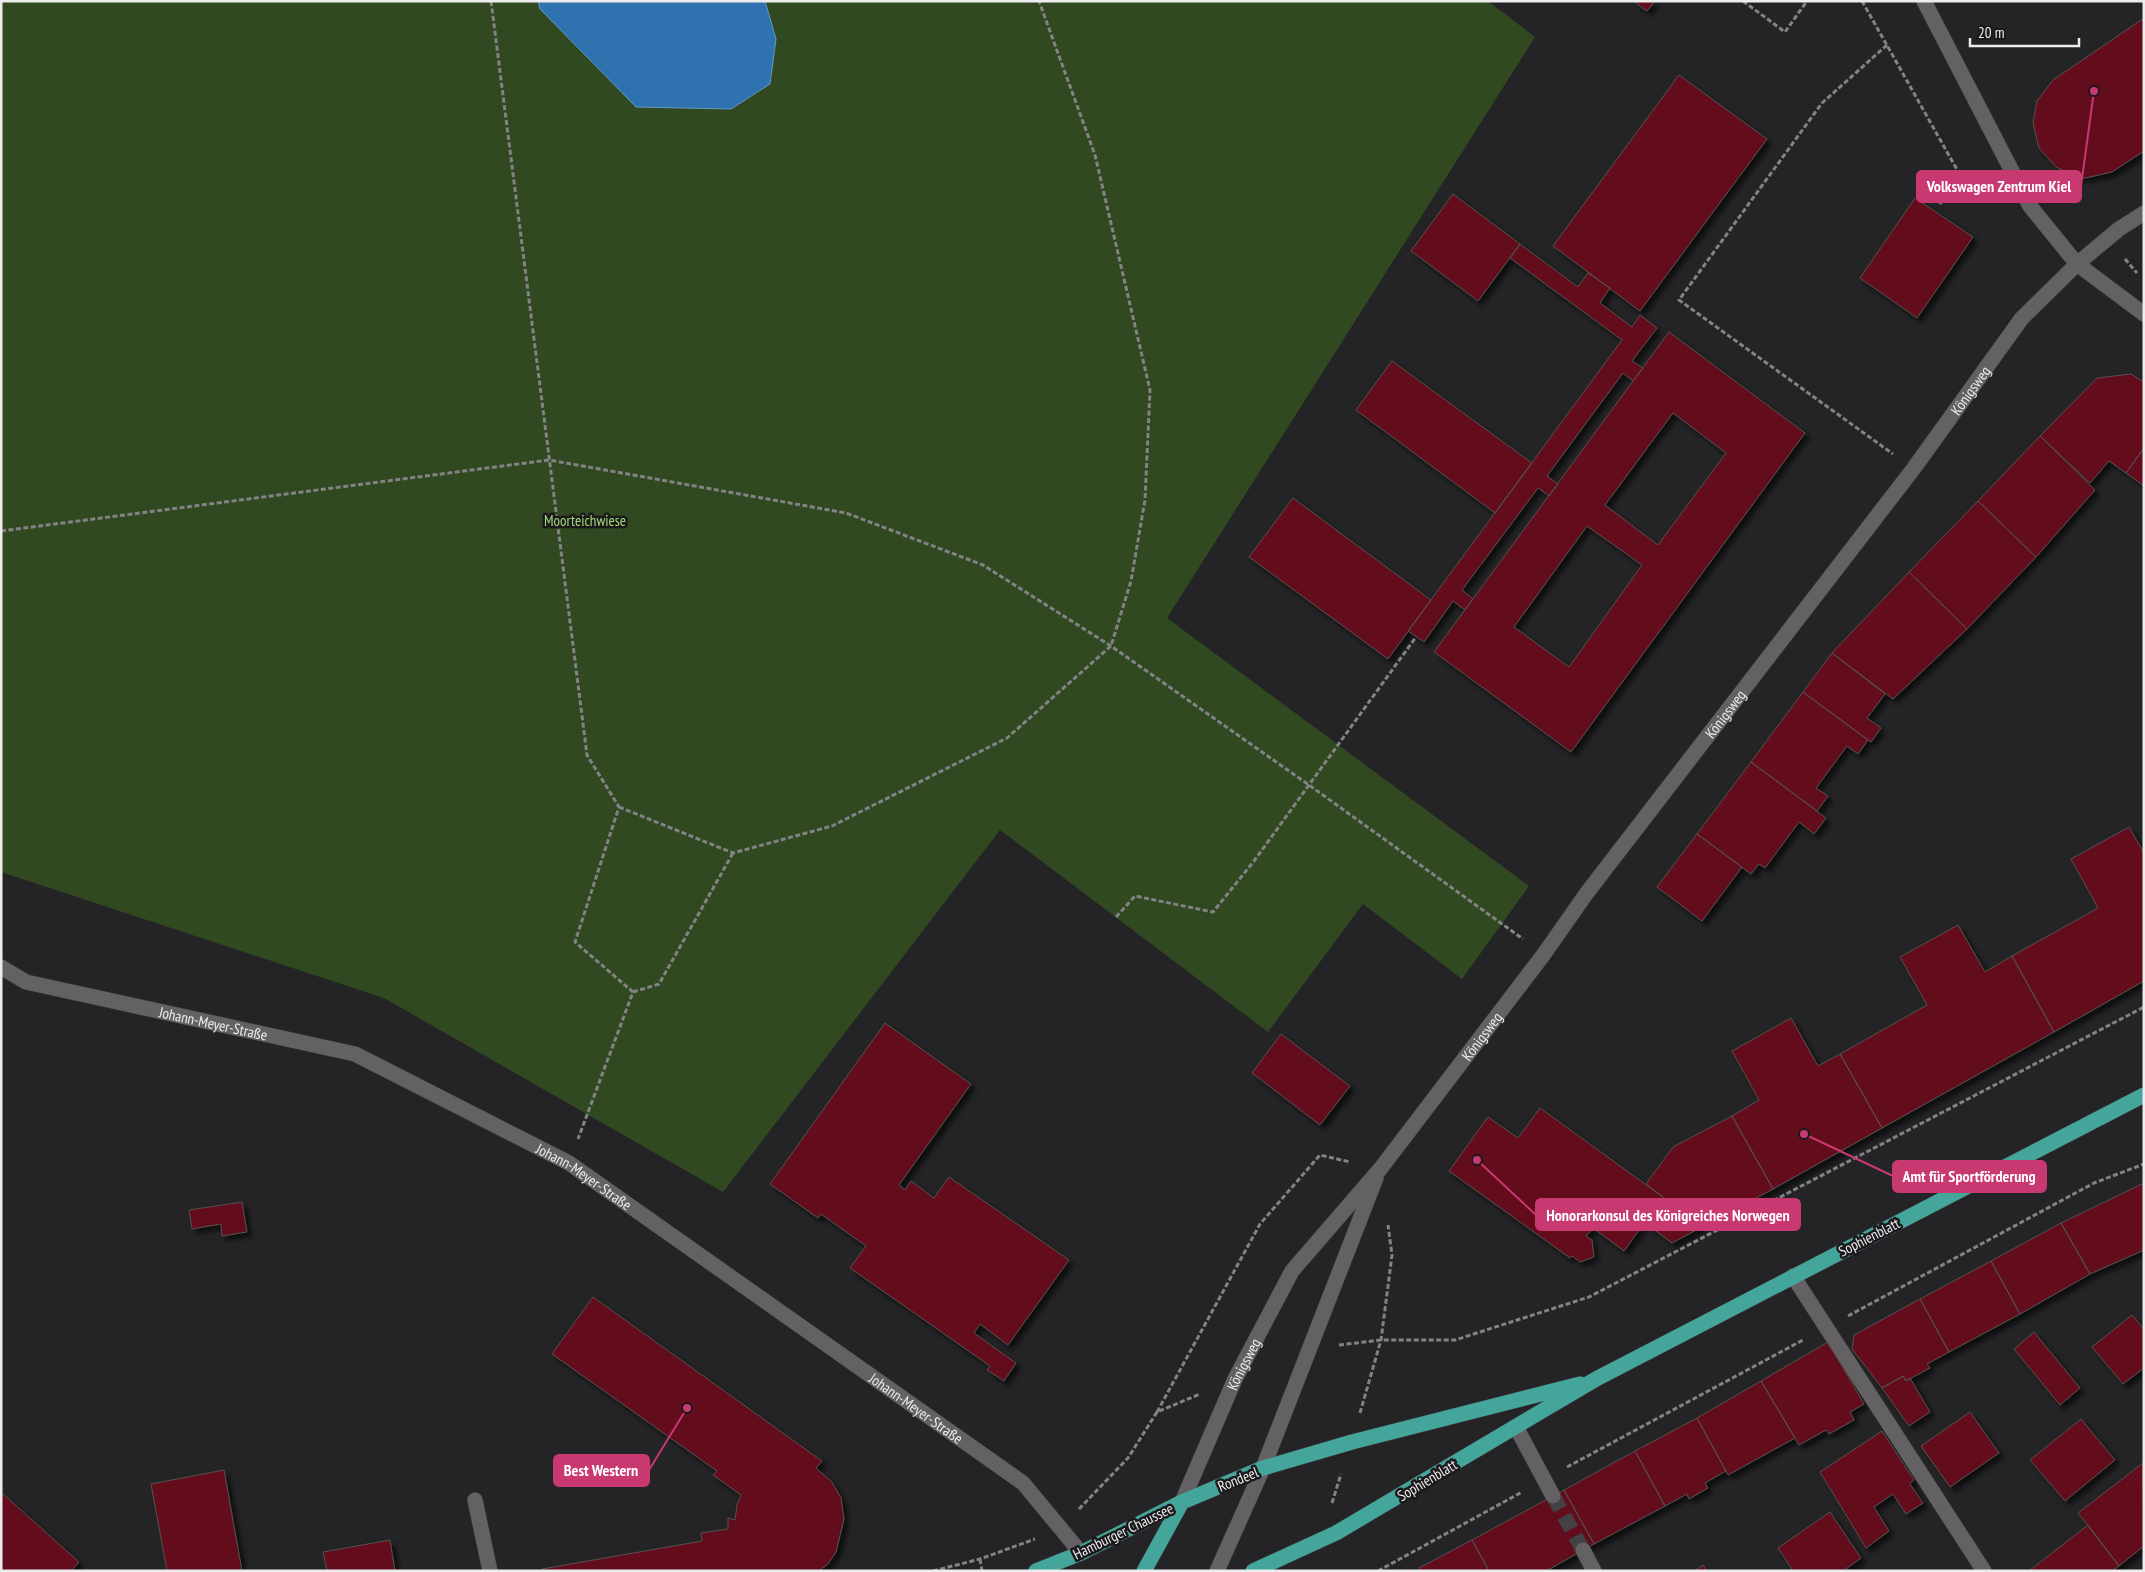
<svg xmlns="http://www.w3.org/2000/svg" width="2145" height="1572" font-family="'PT Sans Narrow',sans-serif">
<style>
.green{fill:#314920}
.water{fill:#2e73af;stroke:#6797c2}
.building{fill:#640f1a;stroke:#555150;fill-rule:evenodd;filter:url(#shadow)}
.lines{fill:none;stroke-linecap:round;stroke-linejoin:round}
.minor-tunnel{stroke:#424144;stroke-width:15;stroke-dasharray:15 8;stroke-linecap:butt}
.minor-casing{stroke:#3f3d40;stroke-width:16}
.major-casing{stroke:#3f3d40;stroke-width:16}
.path{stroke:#838284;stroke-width:3;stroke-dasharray:5 2.5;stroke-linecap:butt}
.minor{stroke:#636164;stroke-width:15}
.major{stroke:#44a59b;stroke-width:15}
.labels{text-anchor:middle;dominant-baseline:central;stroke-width:5;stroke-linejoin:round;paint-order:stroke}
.street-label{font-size:15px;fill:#edecee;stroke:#1b191c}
.park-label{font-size:15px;fill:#9eda75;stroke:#1b191c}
.leader{fill:none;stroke:#c83871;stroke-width:2}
.callout-dot{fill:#c83871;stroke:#1b191c;stroke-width:2}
.callout{fill:#c83871;stroke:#c83871;stroke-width:2}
.callout-label{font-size:16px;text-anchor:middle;font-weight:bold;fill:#fff}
</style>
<defs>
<filter id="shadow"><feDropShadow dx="4.5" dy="4.5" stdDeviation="2.5" flood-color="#0009"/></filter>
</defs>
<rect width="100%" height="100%" fill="#242326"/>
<path class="green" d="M1,1H1488L1535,37L1167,618L1529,886L1462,979L1363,904L1268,1032L1000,830L723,1192L384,998L1,872Z"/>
<path class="water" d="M538,1H765L776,39L770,84L731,109L636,107L540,9Z"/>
<path class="building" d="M1633,1H1655L1647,11Z
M2144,18V151L2112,172L2085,178L2073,175L2056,167L2039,148L2033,123L2037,101L2053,80Z
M1679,75L1767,139L1640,311L1553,246Z
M1453,194L1520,244L1478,301L1411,251Z
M1915,198L1973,237L1917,318L1860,278Z
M1520,244L1578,287L1588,273L1610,288L1600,303L1632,327L1640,315L1657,328L1632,361L1643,368L1633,381L1623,373L1547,476L1558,484L1549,496L1538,488L1462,590L1473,599L1465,610L1453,601L1424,642L1408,631L1622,340L1510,258Z
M1669,332L1805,433L1571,752L1434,652ZM1673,413L1726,453L1658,545L1605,505ZM1587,526L1642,565L1569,667L1514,627Z
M1392,361L1532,463L1495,513L1356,410Z
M2131,374L2144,382V448L2126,473L2109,461L2090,483L2040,436L2097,378Z
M2040,436L2095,490L2036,557L1978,501Z
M2144,448V486L2126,473Z
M1293,498L1431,600L1388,659L1249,557Z
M1978,501L2036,557L1967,629L1909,572Z
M1909,572L1967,629L1893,699L1832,653Z
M1832,653L1885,694L1867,718L1881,728L1871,742L1803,692Z
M1803,692L1868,740L1858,754L1847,746L1816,788L1828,796L1817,811L1751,762Z
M1751,762L1826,818L1814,834L1799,822L1765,868L1759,864L1751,874L1697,834Z
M2129,827L2144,853V981L2054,1032L2012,956L2098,908L2071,859Z
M1697,834L1742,867L1702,921L1657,887Z
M1958,925L1985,972L2012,956L2054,1032L1882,1128L1840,1054L1927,1005L1900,957Z
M1791,1018L1818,1066L1840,1054L1882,1128L1773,1189L1732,1116L1759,1100L1732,1051Z
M885,1023L971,1084L899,1185L905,1190L911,1181L934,1198L949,1177L1069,1260L1008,1345L980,1324L974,1333L1016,1363L1004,1381L987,1370L990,1366L850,1268L866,1246L821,1214L818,1218L770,1184Z
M1281,1034L1350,1086L1320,1125L1252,1073Z
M1540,1108L1663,1197L1624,1251L1593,1228L1586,1236L1592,1240L1594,1257L1580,1262L1572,1256L1570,1258L1449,1171L1488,1117L1518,1138Z
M1732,1116L1773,1189L1672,1243L1645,1223L1663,1197L1646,1184L1673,1147Z
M2144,1183V1250L2090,1274L2061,1223Z
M242,1202L247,1232L222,1236L221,1224L192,1229L189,1210Z
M2061,1223L2090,1274L2020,1314L1991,1261Z
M1991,1261L2020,1314L1949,1352L1920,1299Z
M593,1297L822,1461L816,1468L832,1482L841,1498L844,1519L836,1552L828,1564L819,1571H542V1569L702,1541L701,1533L728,1529V1518L735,1520L737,1505L741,1495L713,1475L717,1471L552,1354Z
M1920,1299L1949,1352L1927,1364L1930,1368L1906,1381L1903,1376L1882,1388L1852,1349L1854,1335Z
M2132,1315L2144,1329V1368L2123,1384L2092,1347Z
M2034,1332L2080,1388L2060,1405L2014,1349Z
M1828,1342L1864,1404L1850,1412L1854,1420L1829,1434L1826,1430L1799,1445L1761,1381Z
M1903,1376L1906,1381L1910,1378L1930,1412L1909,1426L1882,1388Z
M1761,1381L1795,1438L1728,1475L1697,1418Z
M1970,1412L1999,1453L1950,1487L1921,1446Z
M1697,1418L1726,1471L1705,1483L1708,1488L1689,1499L1687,1494L1665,1506L1635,1451Z
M2081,1419L2115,1460L2065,1501L2030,1460Z
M1882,1431L1914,1480L1910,1484L1923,1503L1906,1514L1893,1494L1874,1507L1889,1531L1866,1548L1820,1472Z
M1635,1451L1665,1506L1594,1544L1564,1490Z
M2143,1463L2144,1546L2119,1566L2078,1513Z
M224,1470L242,1571H167L151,1484Z
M1564,1490L1594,1544L1546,1571H1489L1472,1540Z
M1,1492L79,1562L71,1571H1Z
M1830,1512L1861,1558L1843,1571H1793L1778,1548Z
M2088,1525L2119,1566L2112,1571H2029Z
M390,1540L395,1571H327L323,1552Z
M1472,1540L1489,1571H1421L1419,1568Z
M1703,1565L1707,1571H1695Z"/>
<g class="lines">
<path class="minor-tunnel" d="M1553,1496L1583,1550"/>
<g class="minor-casing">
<g id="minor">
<path d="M1924,1L2030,206L2077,264L2144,314"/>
<path id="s1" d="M1,967L26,982L355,1054L569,1163L1023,1483L1081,1553"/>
<path d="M1793,1276L1984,1571"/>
<path d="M1516,1427L1553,1496"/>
<path d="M475,1500L490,1571"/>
<path id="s2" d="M1182,1502L1235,1379L1292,1271L1381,1168L1544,954L1586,894L1914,468L2022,318L2077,264L2119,229L2144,213"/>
<path d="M1583,1550L1594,1571"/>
<path d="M1217,1571L1263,1468L1376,1178"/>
</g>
</g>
<g class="major-casing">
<path id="major" d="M1036,1571L1081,1553L1182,1502L1263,1468L1352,1442L1580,1384
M1144,1571L1182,1502
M1253,1571L1336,1533L1596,1379L2144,1095"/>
</g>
<path class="path" d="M491,1L587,755L619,807L575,942L633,992L578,1139
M1743,1L1785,32L1807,1
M1862,1L1960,175L1940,204
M1887,45L1822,103L1679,300L1893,454
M2125,259L2137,273
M1,531L549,460L846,513L983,565L1111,646L1309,785L1523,939
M619,807L733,853L832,826L1007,738L1111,646L1131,581L1145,500L1150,390L1095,155L1039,1
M1116,917L1135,896L1213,912L1254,861L1416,637
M633,992L659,984L733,853
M1848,1316L2094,1183L2144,1164
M1339,1345L1381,1340H1455L1589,1297L2144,1007
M1157,1412L1260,1224L1320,1155L1350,1162
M1360,1413L1381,1340L1392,1255L1388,1225
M1567,1467L1803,1340
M1332,1503L1341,1474
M1079,1509L1128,1458L1157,1412L1200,1394
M980,1559L982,1571
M933,1571L980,1559L1035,1539
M1378,1571L1522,1492"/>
<use href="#minor" class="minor"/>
<use href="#major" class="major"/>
</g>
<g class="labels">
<g class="street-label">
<text stroke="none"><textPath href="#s2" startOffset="1368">Königsweg</textPath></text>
<text stroke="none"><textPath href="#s2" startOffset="962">Königsweg</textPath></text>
<text stroke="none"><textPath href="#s1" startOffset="221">Johann-Meyer-Straße</textPath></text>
<text stroke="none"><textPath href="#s2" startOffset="558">Königsweg</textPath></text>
<text stroke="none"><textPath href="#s1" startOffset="626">Johann-Meyer-Straße</textPath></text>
<text transform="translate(1869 1237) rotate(-27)">Sophienblatt</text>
<text stroke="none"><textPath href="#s2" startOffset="151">Königsweg</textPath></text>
<text stroke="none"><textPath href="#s1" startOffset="1031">Johann-Meyer-Straße</textPath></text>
<text transform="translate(1238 1479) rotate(-22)">Rondeel</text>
<text transform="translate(1427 1480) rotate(-31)">Sophienblatt</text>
<text transform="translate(1123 1531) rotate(-26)">Hamburger Chaussee</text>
</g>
<g class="park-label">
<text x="585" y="520">Moorteichwiese</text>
</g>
</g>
<path class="leader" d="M2094 91L2081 186M1804 1134L1893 1176M1477 1160L1536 1215M687 1408L649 1470"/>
<g class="callout-dot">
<circle cx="2094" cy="91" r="5"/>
<circle cx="1804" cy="1134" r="5"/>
<circle cx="1477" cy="1160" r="5"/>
<circle cx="687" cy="1408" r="5"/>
</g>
<g class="callout">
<rect x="1917" y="171" width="164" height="31" rx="5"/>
<rect x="1893" y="1161" width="153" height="31" rx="5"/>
<rect x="1536" y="1199" width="264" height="31" rx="5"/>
<rect x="554" y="1455" width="95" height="31" rx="5"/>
</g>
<g class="callout-label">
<text x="1999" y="192">Volkswagen Zentrum Kiel</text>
<text x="1969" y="1182">Amt für Sportförderung</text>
<text x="1668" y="1221">Honorarkonsul des Königreiches Norwegen</text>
<text x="601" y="1476">Best Western</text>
</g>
<rect width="2145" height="1572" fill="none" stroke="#edecee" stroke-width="5"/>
<path d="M1970 38v8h109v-8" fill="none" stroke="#edecee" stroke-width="2.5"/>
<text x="1978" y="38" font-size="15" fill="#edecee" stroke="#1b191c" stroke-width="4" paint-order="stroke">20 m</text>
</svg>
